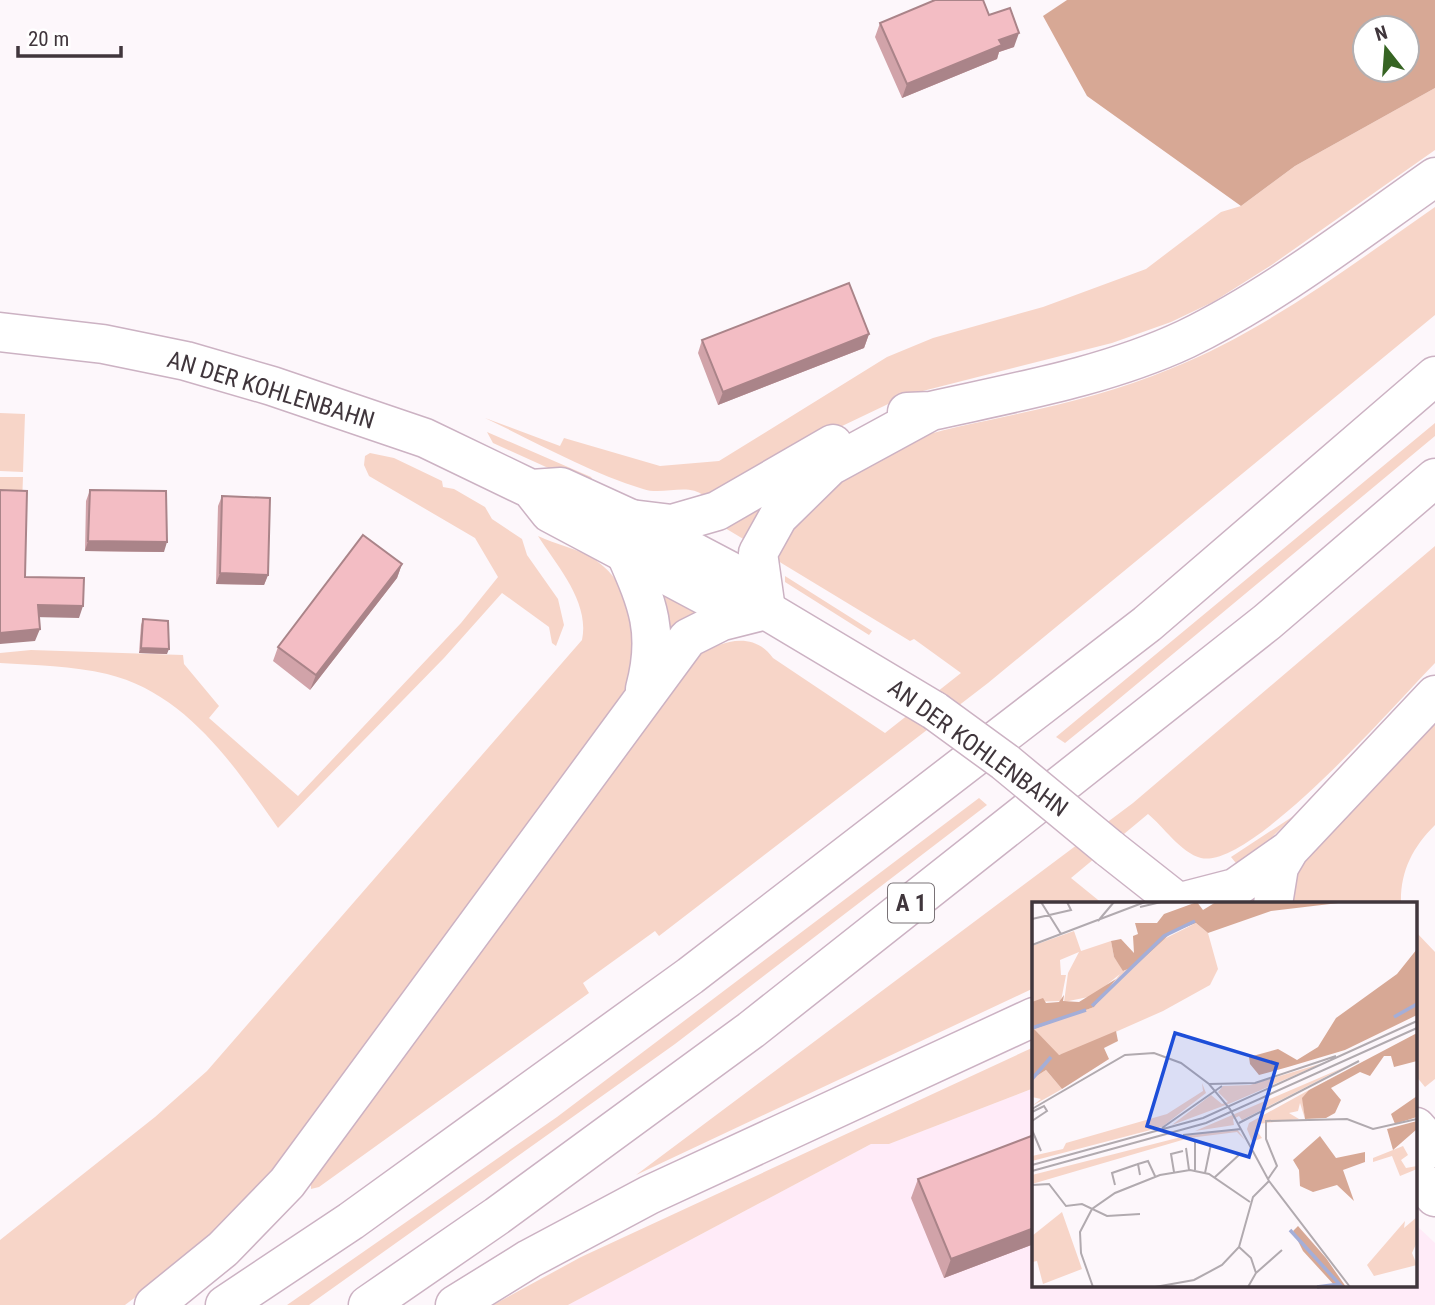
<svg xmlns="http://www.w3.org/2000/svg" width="1435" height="1305" font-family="'Roboto Condensed',sans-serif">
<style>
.built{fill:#ffebf8}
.green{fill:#f7d5c8}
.forest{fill:#d7a895;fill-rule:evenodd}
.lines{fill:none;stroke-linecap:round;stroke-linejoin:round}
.major-casing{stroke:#ccb2c3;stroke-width:41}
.highway-casing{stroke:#ccb2c3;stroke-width:41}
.major{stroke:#fff;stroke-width:38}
.highway{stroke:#fff;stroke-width:38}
.major-bridge-casing{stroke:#ccb2c3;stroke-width:41;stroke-linecap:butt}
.major-bridge{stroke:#fff;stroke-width:38}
.wall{fill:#d1a3a9}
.shaded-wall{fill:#aa8489}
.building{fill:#f3bdc4;stroke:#aa8489;stroke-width:2}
.labels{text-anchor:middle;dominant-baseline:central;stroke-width:5;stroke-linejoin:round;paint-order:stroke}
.shield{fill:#fff;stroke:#797276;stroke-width:2}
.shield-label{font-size:23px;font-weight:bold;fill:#40363c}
.street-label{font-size:24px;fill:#40363c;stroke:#fff}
.inset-river{fill:none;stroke:#a4aed8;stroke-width:3.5}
.inset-road{fill:none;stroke:#b1aaaf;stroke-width:2}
.view{fill:#1d4ed8;fill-opacity:0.15;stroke:#1d4ed8;stroke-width:3.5}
.inset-edge{fill:none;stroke:#40363c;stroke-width:3.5}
</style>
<rect width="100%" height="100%" fill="#fdf7fb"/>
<path class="built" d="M1034,1088V1286H1416V1225L1435,1243V1305H568L871,1144H889Z"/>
<path class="green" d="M1435,88V150L1273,264L1213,302L1171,322L1112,343L907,395L817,438L732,490L704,496C688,482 663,496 643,489C588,472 536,442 485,418L560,446L564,438L660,466L719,461L887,357L933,338L1043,307L1146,269L1221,212L1241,206L1295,166Z
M1435,207V315L988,683L659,936L655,931L583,983L589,993L319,1187L311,1189V1183L697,656C721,641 753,630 773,658L885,733L961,673L914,639L910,641L778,561C790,512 823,491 863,466C875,459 887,449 900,444C938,429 978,423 1017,414C1068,403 1122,389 1170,369C1267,330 1350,266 1435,207Z
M0,413L25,414L23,472L0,471Z
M1435,423V436L1102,713L1065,743L1056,737Z
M487,432L591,477L594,482L588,486L493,443Z
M370,453L394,458L442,481L443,487L454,489L485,507L492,519L522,539L527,555L558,599L564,625L556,646L552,643L549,627L502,593L444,658L278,828C234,765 186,693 107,674C73,666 34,665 0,663V653L31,650L183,655L184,664L219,706L209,718L298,796L461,623L498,577L475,538L369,476L364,465L365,456Z
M0,477H23L22,503L0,502Z
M763,506L745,540L725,528Z
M538,536C556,545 577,548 594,559C639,589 643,653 622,698L294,1151L195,1252L125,1305H0V1240L155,1117L207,1071L582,640C590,602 557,566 538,536Z
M1435,546V663C1398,701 1251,870 1201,858C1181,853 1163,826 1148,814L1071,878L1103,904L1106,901L1110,904H1034V988L636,1175L1133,803Z
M785,576L872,631L869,635L785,582Z
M664,591L698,609L671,638Z
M1435,718V825C1412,848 1400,872 1401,904H1290L1298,867Z
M979,798L987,805L675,1044L309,1305H287L557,1117Z
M1295,815L1240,868L1231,857Z
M1416,932L1435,952V1079L1425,1087L1416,1076Z
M1034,1047V1088L889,1144H871L568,1305H493L581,1257Z"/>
<path class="forest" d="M1067,0H1435V88L1295,166L1241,206L1087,96L1043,16ZM1365,28H1407V70H1365Z"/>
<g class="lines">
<g class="major-casing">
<path id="major" d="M0,332L103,344L186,361L272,386L425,438L531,489L550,513L721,604L766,610L935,711
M531,489L561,487L631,519L745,579L766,610
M1109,848L1180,904
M1416,1127L1435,1148
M1416,1175L1435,1197"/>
</g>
<g class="highway-casing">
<path id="highway" d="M907,412L931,411C1016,392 1107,376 1186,339C1274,296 1355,233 1435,177
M631,519L672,524L717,511L833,444
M625,552C648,604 660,633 645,689
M1177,903L1235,888L1289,850L1435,695
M1273,904L1279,867L1289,850
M154,1305L223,1249L287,1183L688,638L722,621L766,610L758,553L778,517L830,466L931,411
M225,1305L351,1221L690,976L1147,624L1435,376
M368,1305L497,1216L751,1030L1267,622L1435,478
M455,1305L529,1259L649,1195L1034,1017"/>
</g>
<use href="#major" class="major"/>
<use href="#highway" class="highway"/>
<g class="major-bridge-casing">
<path id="major-bridge" d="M935,711L1005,762L1109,848"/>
</g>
<use href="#major-bridge" class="major-bridge"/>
</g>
<path class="wall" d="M989,15L1014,47L999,52L997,59L902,98L875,37L880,23Z
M869,334L864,348L718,405L698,353L702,340Z
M90,490L164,552L85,551L86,501Z
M222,496L268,575L264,585L216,584L218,506Z
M402,564L397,578L310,690L273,661L278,647Z
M143,619L167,654L139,653L141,625Z
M1034,1135V1244L944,1278L911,1198L918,1179Z"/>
<path class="shaded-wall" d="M1019,33L1014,47L999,52L997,59L902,98L907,84L999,40Z
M869,334L864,348L718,405L723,392Z
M88,541L167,542L164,552L85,551Z
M402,564L397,578L310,690L316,675Z
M220,573L268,575L264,585L216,584Z
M38,605L83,606L79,618L33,617Z
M40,629L35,641L0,644V633Z
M141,648L169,649L167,654L139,653Z
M1034,1228V1244L944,1278L951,1259Z"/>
<path class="building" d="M935,0H983L989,15L1010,8L1019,33L999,40L1002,45L907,84L880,23Z
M849,283L869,334L723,392L702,340Z
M0,490L27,491L25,577L84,578L83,606L38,605L40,629L0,633Z
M90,490L166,491L167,542L88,541Z
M222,496L270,498L268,575L220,573Z
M363,535L402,564L316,675L278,647Z
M143,619L168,621L169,649L141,648Z
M1034,1135V1228L951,1259L918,1179Z"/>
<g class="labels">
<rect class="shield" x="888" y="883.5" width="46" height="39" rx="5"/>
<g class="shield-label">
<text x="911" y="903">A 1</text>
</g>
<g class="street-label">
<text transform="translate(271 390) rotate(17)">AN DER KOHLENBAHN</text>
<text transform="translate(978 748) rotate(36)">AN DER KOHLENBAHN</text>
</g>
</g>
<g transform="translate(1032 902)">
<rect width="385" height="385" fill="#fdf7fb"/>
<path d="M164,21L176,31L186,67L178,83L131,109L36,151L26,153L1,127L62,105L88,72L61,94L32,100L36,71L47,50L28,58L29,73H34L29,99L1,100L0,44L42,29L49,49L79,39L82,55L92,69L132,37ZM291,161L199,201L140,223L179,193L190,202L196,200L186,190L191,184L218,183ZM315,164L210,218L207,214L201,217L202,223L163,229ZM14,168L30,187L0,204L9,197L0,195V177ZM170,181L174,191L130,225L0,259V254L31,247L34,241L135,212L171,189ZM277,188L271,200L273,217L268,201L266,209L257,211L267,217L226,222L224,228L230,236L220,240L223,247L215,227L217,221ZM205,227L213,238L205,230L157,236L0,282V273L157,233ZM371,244L376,253L369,258L374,266L385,264V267L368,274L360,254L341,260V256ZM30,310L50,367L11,382L5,359L0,360V334ZM385,315V340L380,351L385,363L342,374L335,363L373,319L372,326Z" fill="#f7d5c8"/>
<path d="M165,0L171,8L184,0H315L239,9L176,31L164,21L139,31L103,64L91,69L82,55L79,39L89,37L102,51L101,34L106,32L103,21H125L132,12ZM385,47V113L313,148L256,165L227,173L218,162L217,155L246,147L265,158L286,145L304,116L365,72ZM84,77L62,105L2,127L27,153L84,129L86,139L72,146L77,157L30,187L14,168L0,177V100L11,96L14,101L27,100L32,93L31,99L47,100ZM385,131V159L362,165L359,154H352L338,174L328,170L299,186L309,198L303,211L294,216L273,217L270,196L277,188ZM385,194V215L363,222L359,212ZM385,219V227L361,248L355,227ZM288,234L304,256L333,250V260L311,268L322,299L305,283L281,290L268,284L267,268L261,258ZM266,324L294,356L314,385L303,384L271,349L261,329Z" fill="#d7a895"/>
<path class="inset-river" d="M60,104L132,34L163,19M362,115L385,102M0,126L54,108M0,177L19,155M258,328L310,385M285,385L308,382"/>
<path class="inset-road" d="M9,0L29,32M108,5L129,0M0,17L39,8L35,0M66,19L82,0M0,43L113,0M177,182L223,181L304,154M0,207L93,153L122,151L149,161L177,182L198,207L237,279L318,385M0,210L12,204L15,209L0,219M207,221L327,159M130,226L190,184M0,228L9,249M151,233L209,227M163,238V268M154,246L157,268M0,263L171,216L385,119M0,269L174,221L385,126M142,270L139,252L151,249M173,271L179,242M108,273L106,262L116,259L123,274M183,275L208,252M236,277L245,264L234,237V219L315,217L341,227L385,217M0,283L17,282L34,304L50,302L75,314L108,312M83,283L80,271L106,262M207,345L219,356L224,371L216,385M224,371L250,348M61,385L49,351L48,330L60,307L83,291L128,273L158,268L177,272L218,300M123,385L162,378L190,363L207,345L221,295L237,279"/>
<path class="view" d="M143,131L245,162L217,255L115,224Z"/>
<rect width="385" height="385" class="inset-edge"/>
</g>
<g transform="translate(1386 49) rotate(343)"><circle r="33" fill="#ffffff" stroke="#b3afb1" stroke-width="2"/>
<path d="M0-5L12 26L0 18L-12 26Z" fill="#366423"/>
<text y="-10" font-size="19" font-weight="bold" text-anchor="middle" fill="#40363c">N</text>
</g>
<path d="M18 46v10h103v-10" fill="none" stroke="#40363c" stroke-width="3.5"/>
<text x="28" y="46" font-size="21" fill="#40363c" stroke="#ffffff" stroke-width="5" paint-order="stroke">20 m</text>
</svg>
